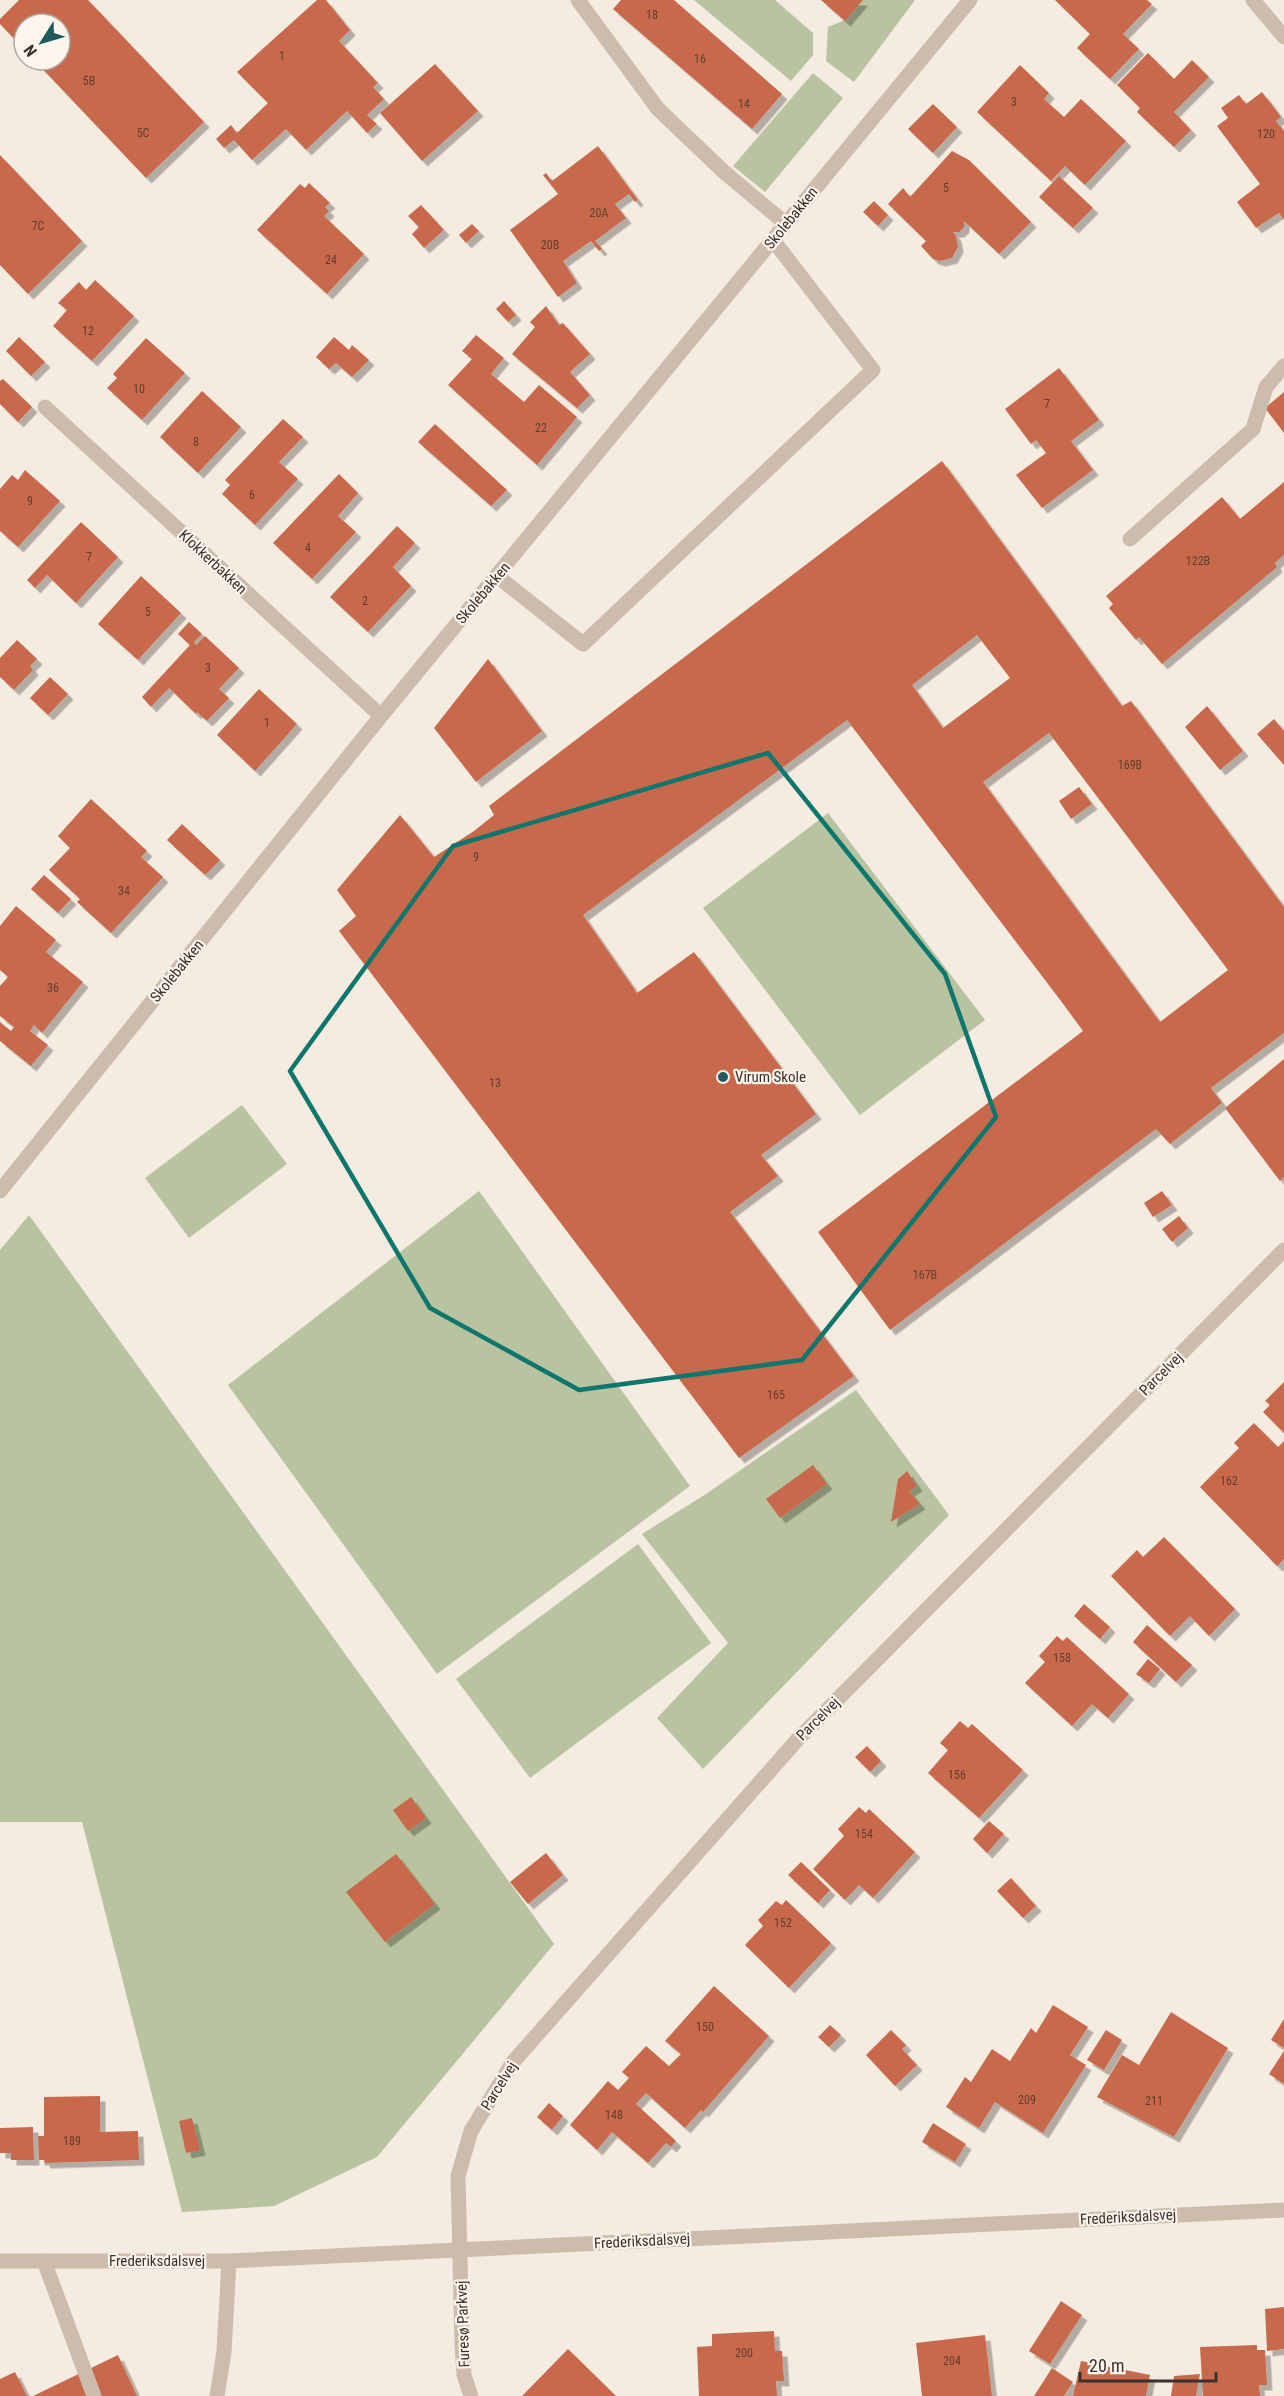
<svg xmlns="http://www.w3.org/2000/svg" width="1284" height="2396" font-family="'Roboto Condensed',sans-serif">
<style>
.green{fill:#b8c4a0}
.building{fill:#c8694b;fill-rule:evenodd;filter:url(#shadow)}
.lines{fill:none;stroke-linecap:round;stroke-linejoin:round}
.service{stroke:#cdbbac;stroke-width:15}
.minor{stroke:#cdbbac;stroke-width:15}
.tertiary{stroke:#cdbbac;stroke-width:15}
.marked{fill:none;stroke:#0f766e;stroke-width:4.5;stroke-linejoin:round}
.poi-dot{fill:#1f5a5e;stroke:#fbf5ee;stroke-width:2}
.labels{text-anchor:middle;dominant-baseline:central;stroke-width:4.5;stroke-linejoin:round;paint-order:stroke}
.number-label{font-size:12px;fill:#5e3e33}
.street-label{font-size:15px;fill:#3b302b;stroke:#fbf5ee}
.poi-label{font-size:15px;fill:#3b302b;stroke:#fbf5ee;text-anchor:start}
</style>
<defs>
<filter id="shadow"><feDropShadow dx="5.5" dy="5.5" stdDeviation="0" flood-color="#0004"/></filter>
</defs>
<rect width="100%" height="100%" fill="#f4ebe1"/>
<path class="green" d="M694,0H775L813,33V55L791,81Z
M863,0H915L854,82L826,61L828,27L845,20Z
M813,73L843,98L765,192L733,166Z
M828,813L985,1020L860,1115L703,908Z
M242,1105L287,1164L189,1238L145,1178Z
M479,1191L690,1486L437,1674L228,1385Z
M29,1215L554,1944L377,2157L274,2206L182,2212L82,1822H0V1250Z
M856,1390L949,1515L703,1769L657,1718L728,1643L642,1534L706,1494Z
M638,1544L711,1643L530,1778L456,1679Z"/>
<path class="building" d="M19,0H88L204,122L146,178L34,60H60V24H24V49L0,24V19Z
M317,0H326L350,30L339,41L378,83L373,87L384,99L367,115L377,124L367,133L347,111L306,150L286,129L252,160L234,140L224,148L216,139L231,125L237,133L268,103L237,72Z
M621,0H674L782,94L752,129L613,9Z
M821,0H863L845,21Z
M1055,0H1147L1152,4L1123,34L1139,49L1110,79L1077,48L1090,34Z
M1148,53L1174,79L1192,60L1209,77L1174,112L1191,130L1174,147L1137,112L1140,108L1117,85Z
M435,64L478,111L422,161L380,113Z
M1020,65L1049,93L1044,99L1064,117L1081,99L1126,141L1085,185L1065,166L1051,181L977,112Z
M1262,92L1281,117L1276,121L1284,131V220L1279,213L1256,228L1237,202L1260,184L1217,126L1228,118L1221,108L1239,95L1246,104Z
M933,104L957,127L933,153L908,129Z
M598,146L638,200L635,202L629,194L615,204L626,218L595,241L602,249L599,251L591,241L563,261L577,283L558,297L510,230L558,194L543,175L546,173L552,181Z
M952,151L969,160L1031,222L999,254L964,221V227L959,232H953L956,236L958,247L952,258L940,261L933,259L921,246L926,241L888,204L903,188L910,197Z
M0,155L82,241L28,294L0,265Z
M1059,176L1093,208L1073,228L1039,197Z
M309,183L330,203L325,207L329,211L324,216L364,254L327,294L257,230L300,184L305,188Z
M874,201L888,215L878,226L863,212Z
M421,205L444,230L424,248L412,234L419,227L408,216Z
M472,224L479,231L466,243L459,235Z
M95,280L134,316L92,361L53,326L67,310L58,303L79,282L86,290Z
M504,301L516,315L508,322L496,309Z
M546,306L559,325L563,323L590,354L570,372L590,395L577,408L512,354L535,327L530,322Z
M476,335L504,358L491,374L524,402L539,385L577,417L537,465L448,385L472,359L462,351Z
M19,337L45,362L31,376L6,351Z
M334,337L349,350L352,345L369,360L352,377L336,363L329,369L316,357Z
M146,338L185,373L142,420L107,388L117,378L113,374Z
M1059,368L1099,420L1071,441L1093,470L1042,508L1016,475L1046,453L1036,440L1031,444L1005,409Z
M3,379L32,407L18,422L0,404V381Z
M202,391L241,427L198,473L160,437Z
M1284,392V433L1265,408Z
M283,419L303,437L279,462L298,479L255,525L222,494L230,485L225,480Z
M435,424L507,490L491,506L418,442Z
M942,461L1122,706L1131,701L1284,907V1033L1211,1088L1222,1103L1170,1144L1156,1129L890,1330L818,1232L1083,1031L1061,1001L847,720L583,915L637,993L694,952L816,1114L761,1155L778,1176L730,1212L854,1376L739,1458L339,931L356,916L337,890L400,815L434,857L474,831L494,815L489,806ZM977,635L1010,678L943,728L912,685ZM1049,733L1228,970L1160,1022L983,782Z
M25,470L60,501L18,547L0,531V489L12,475L18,480Z
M339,474L358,493L338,516L356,532L312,579L273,543Z
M1284,482V555L1275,563L1277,567L1162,664L1139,637L1136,640L1109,608L1113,604L1106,596L1222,497L1240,519Z
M81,522L118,557L76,603L47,575L35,588L27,580Z
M397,526L415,543L393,567L411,586L368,632L330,597Z
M141,576L181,613L138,660L98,624Z
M189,622L202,634L194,642L196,645L205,636L239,668L219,689L229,698L207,721L197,712L196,714L169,688L151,707L142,697L190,645L178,634Z
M17,640L37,659L30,666L33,670L14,690L0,677V658Z
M488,659L542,731L476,782L434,728Z
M50,677L68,694L48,715L30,698Z
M259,689L297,724L255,771L217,735Z
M1207,706L1243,751L1220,770L1185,727Z
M1274,719L1284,731V765L1257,734Z
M1079,787L1092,804L1071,819L1059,801Z
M91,799L147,851L141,857L163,877L111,933L77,902L80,899L49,870L70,848L58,836Z
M182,824L220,860L205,875L167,840Z
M44,875L71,899L58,913L31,889Z
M16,906L56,940L46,952L83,982L42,1033L34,1025L30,1031L48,1045L31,1066L0,1041V1022L11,1031L14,1027L0,1016V986L8,977L0,970V926Z
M1284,1059V1177L1280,1181L1225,1108Z
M1162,1191L1172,1205L1153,1217L1144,1203Z
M1179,1216L1188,1228L1172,1242L1162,1229Z
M1284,1382V1433L1263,1412L1270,1405L1265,1401Z
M1254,1423L1278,1447L1284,1441V1559L1277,1566L1200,1487L1239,1448L1234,1443Z
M813,1465L827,1484L780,1518L766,1499Z
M907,1471L917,1486L909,1491L920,1504L891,1522L898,1479Z
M1164,1537L1235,1609L1209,1636L1190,1616L1170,1636L1111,1576L1137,1550L1143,1557Z
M1084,1604L1110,1627L1100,1639L1074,1616Z
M1147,1625L1192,1665L1176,1682L1133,1642Z
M1057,1636L1063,1641L1067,1637L1129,1694L1108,1718L1092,1704L1072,1726L1025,1683L1045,1662L1039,1656Z
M1148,1659L1160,1669L1149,1683L1136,1674Z
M960,1721L968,1728L972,1724L1023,1770L979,1818L928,1773L948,1750L940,1743Z
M867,1746L881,1761L870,1772L855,1757Z
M411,1797L426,1818L408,1831L393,1810Z
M859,1807L866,1813L869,1809L915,1852L873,1898L859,1885L845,1900L813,1869L844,1836L838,1829Z
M989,1821L1004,1834L987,1853L973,1839Z
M546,1853L563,1875L528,1904L510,1882Z
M396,1854L435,1904L385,1942L346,1892Z
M801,1862L830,1890L818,1903L788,1875Z
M1011,1878L1036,1906L1023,1918L997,1891Z
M786,1900L831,1943L789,1988L745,1945L763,1926L758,1920L776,1901L782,1905Z
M714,1986L769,2036L703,2112L701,2110L685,2128L646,2093L636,2104L676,2141L671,2147L666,2143L648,2163L612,2132L597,2150L570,2125L608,2081L618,2090L629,2078L622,2072L646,2046L669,2066L681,2054L665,2041Z
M1053,2005L1088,2027L1070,2055L1086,2065L1043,2133L995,2102L979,2128L946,2107L965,2077L971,2082L992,2049L1010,2061L1031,2028L1036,2033Z
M1171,2012L1228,2048L1174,2137L1097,2097L1122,2055L1139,2065Z
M1284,2019V2048L1271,2040Z
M830,2025L841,2035L829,2047L818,2037Z
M891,2030L906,2045L902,2049L917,2065L895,2086L866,2055Z
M1106,2030L1122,2040L1104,2070L1087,2060Z
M1284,2051V2084L1269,2074Z
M100,2096V2132L138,2131L139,2160L45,2163L44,2160H39L38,2136H44V2097Z
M549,2103L563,2116L552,2130L537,2117Z
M192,2118L200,2150L186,2153L179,2121Z
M933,2123L966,2144L955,2162L922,2142Z
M33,2127L34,2160H11V2153H0V2128Z
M1061,2301L1082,2315L1050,2364L1029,2351Z
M1284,2307V2349L1267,2351L1265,2309Z
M774,2331L775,2351H782L784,2381H776L777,2396H699L697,2347L712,2346V2334Z
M985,2335L992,2396H922L916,2343Z
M1257,2345V2350H1265L1267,2385H1259L1260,2396H1203L1200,2347Z
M568,2349L616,2396H522Z
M118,2355L137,2396H33Z
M1081,2361L1150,2375L1146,2396H1073Z
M1052,2368L1073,2382L1064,2396H1034Z
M15,2372L27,2396H0V2379Z
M1200,2374L1196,2396H1171L1174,2376Z"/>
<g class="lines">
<path class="service" d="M578,0L658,109L723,171L786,224
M1130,539L1253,429L1266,387L1284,366
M497,576L583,644L873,370L773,240
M44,2261L94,2396"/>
<path class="minor" d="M45,407L381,716
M0,1191L381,716L970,0
M471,2396L464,2375L462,2343L458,2176L471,2131L513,2062L798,1739L1284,1250"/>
<path class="tertiary" d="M1253,0L1284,37
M0,2261H229L1284,2210
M217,2396L224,2352L229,2261"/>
</g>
<path class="marked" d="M768,753L945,974L996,1117L802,1360L579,1390L430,1308L290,1071L453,846Z"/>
<circle class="poi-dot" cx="723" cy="1077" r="6"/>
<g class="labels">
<g class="number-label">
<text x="652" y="15">18</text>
<text x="282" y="56">1</text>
<text x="700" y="59">16</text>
<text x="89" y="81">5B</text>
<text x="1014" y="102">3</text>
<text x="744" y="104">14</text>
<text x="143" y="133">5C</text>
<text x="1266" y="134">120</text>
<text x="946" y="188">5</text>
<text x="599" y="213">20A</text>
<text x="38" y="226">7C</text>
<text x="550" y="245">20B</text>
<text x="331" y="260">24</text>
<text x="88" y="331">12</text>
<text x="139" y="389">10</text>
<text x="1047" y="404">7</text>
<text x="541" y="428">22</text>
<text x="196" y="442">8</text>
<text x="252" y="495">6</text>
<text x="30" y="501">9</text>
<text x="308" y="548">4</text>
<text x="89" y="557">7</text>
<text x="1198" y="561">122B</text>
<text x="365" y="601">2</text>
<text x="148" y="612">5</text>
<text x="208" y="668">3</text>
<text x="267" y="723">1</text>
<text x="1130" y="765">169B</text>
<text x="476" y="857">9</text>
<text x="124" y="891">34</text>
<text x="53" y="988">36</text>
<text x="495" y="1083">13</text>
<text x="925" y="1275">167B</text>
<text x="776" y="1395">165</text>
<text x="1229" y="1481">162</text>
<text x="1062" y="1658">158</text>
<text x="957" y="1775">156</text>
<text x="864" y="1834">154</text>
<text x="783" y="1923">152</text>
<text x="705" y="2027">150</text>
<text x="1027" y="2100">209</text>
<text x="1154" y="2101">211</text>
<text x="614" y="2115">148</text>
<text x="72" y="2141">189</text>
<text x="744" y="2353">200</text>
<text x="952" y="2361">204</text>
</g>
<g class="street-label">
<text transform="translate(791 218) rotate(-51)">Skolebakken</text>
<text transform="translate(213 562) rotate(43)">Klokkerbakken</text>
<text transform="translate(483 593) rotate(-50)">Skolebakken</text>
<text transform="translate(177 971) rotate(-51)">Skolebakken</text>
<text transform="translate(1161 1374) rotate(-45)">Parcelvej</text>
<text transform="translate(818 1719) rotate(-45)">Parcelvej</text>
<text transform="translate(499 2086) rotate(-58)">Parcelvej</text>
<text transform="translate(1128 2217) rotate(-3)">Frederiksdalsvej</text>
<text transform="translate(642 2241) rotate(-3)">Frederiksdalsvej</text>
<text x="157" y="2261">Frederiksdalsvej</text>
<text transform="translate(463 2324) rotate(-92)">Furesø Parkvej</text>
</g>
<g class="poi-label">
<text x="735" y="1077">Virum Skole</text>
</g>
</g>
<g transform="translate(42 42) rotate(233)"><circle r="28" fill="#fbf5ee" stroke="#aea6a0" stroke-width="1.5"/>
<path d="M0-4.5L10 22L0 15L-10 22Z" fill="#1f5a5e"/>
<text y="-9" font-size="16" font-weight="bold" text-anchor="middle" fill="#3b302b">N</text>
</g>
<path d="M1080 2372v9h136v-9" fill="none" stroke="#3b302b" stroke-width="3"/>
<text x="1089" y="2372" font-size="18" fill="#3b302b" stroke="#fbf5ee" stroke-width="4.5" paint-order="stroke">20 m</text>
</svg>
